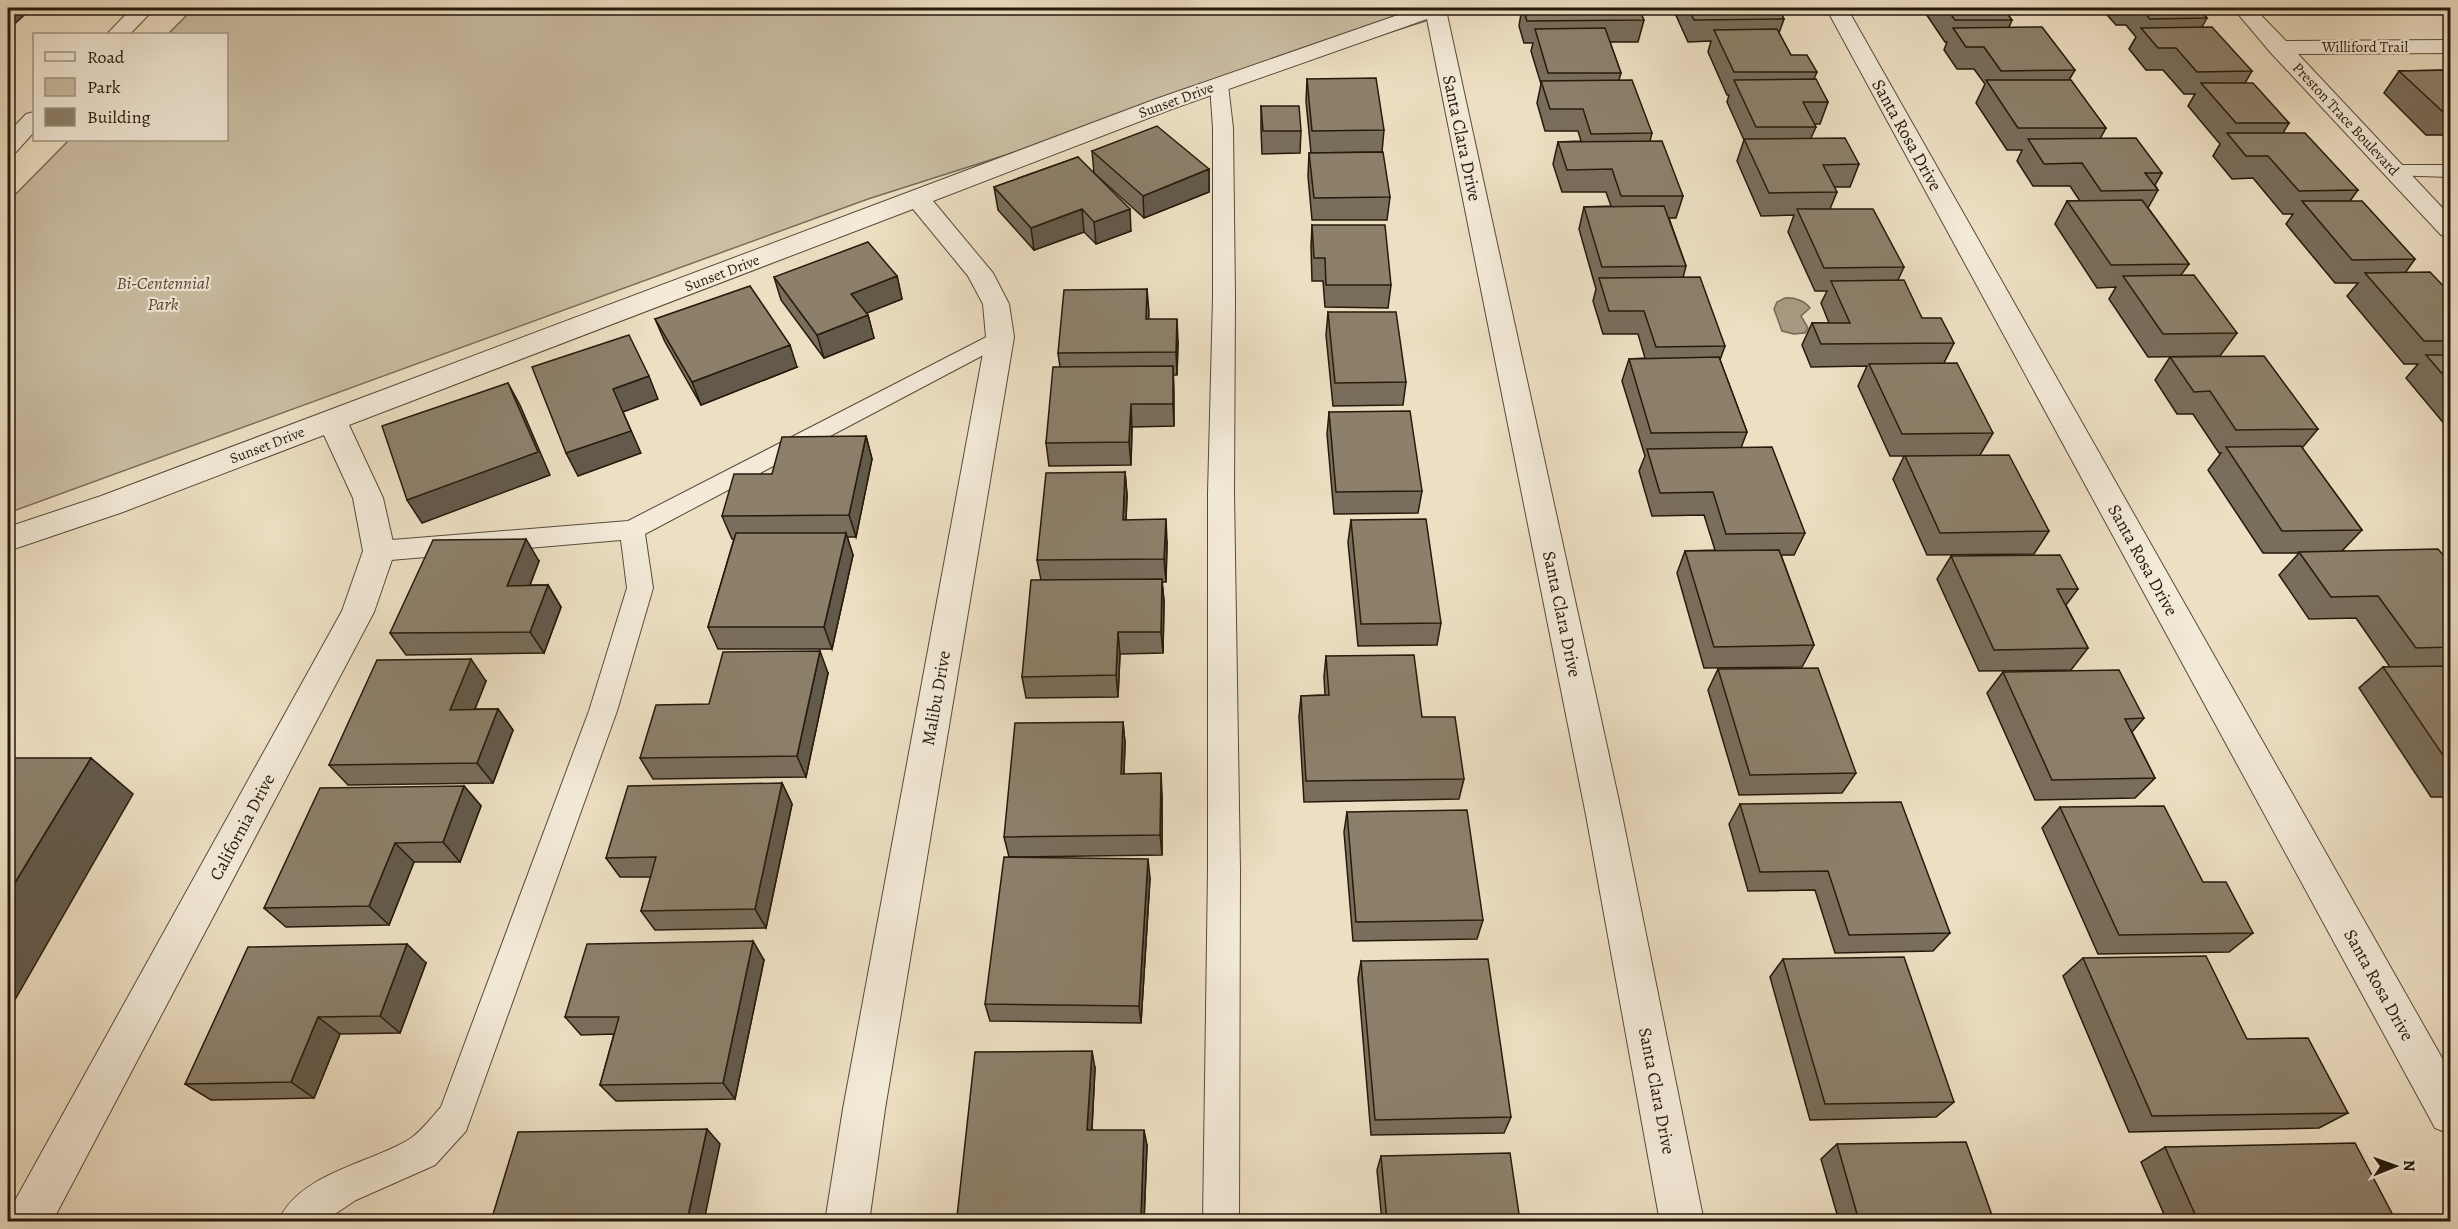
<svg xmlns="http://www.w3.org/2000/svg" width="2458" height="1229" font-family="Alegreya,serif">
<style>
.green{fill:#cbbea4;stroke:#786c58;stroke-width:1.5}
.water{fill:#a99c85;stroke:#746855;stroke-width:1.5}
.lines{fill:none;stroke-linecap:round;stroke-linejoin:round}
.lane-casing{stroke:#574b3a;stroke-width:2}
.street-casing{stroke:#574b3a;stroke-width:2}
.lane{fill:#f3ead8;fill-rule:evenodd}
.street{fill:#f3ead8;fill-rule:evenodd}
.wall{fill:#796e5c;stroke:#251a0c;stroke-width:1.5}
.shaded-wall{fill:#635a4b;stroke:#251a0c;stroke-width:1.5}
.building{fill:#8d806b;stroke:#251a0c;stroke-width:1.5}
.labels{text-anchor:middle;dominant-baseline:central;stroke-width:4.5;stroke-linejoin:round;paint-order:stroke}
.far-street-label{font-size:15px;fill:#251a0c;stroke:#f3ead8}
.street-label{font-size:18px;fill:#251a0c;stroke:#f3ead8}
.park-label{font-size:18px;font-style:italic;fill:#574b3a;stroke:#f3ead8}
</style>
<rect width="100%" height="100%" fill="#eddfc3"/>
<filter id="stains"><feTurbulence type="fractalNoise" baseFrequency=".00333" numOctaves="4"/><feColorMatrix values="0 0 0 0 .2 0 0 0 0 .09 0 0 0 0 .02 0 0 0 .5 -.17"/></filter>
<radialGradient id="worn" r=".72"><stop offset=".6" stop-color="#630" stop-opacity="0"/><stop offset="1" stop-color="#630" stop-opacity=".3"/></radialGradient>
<path class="green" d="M194,8H1466L868,199L8,513V202L69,140H226V34H168Z"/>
<path class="water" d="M1785,298C1794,297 1805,301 1810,308L1801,316L1808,328L1805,333L1794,334L1782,331L1774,309L1777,302Z"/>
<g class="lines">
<g class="lane-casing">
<path id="lane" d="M1219,79L1226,81L1228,85L1233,128L1235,298L1234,493L1240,870L1239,1222H1203L1208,870V493L1213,298V128L1210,85L1212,81Z
M2395,165H2450V177L2388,175L2385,171L2388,167Z
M1000,330L1008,332L1011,337L1008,342L645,534L653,588L617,711L466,1131L435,1165L356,1200L323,1222H278C298,1174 368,1164 408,1140C420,1133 431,1118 441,1107L589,711L627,588L621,540L379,561L370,558L366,551L370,544L379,541L628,521Z"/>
</g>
<g class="street-casing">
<path id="street" d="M132,8H155L130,34H107Z
M1418,8H1448L1446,10L1622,815L1704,1222H1660L1586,815L1427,19L1172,109L933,201L993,273L1009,304L1014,337L885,1109L869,1222H825L843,1109L986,337L983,304L968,276L913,209L349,425L383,498L395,551L374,612L52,1222H8L12,1206L342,611L363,551L353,498L324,435L123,512L8,551V527L101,496L1156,99Z
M1826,8H1847L2450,1072V1134L2435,1128Z
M2233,8H2254L2286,41L2450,40V53L2298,54L2450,216V238L2441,235L2271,53Z
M34,112V132L16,152L8,154V133L26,114Z"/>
</g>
<use href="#lane" class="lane"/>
<use href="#street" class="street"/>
</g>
<path class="wall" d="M1522,8H1638L1644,20L1638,42H1610L1621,73L1619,80L1652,133L1650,141L1683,196L1676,218H1669L1686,266L1683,278L1725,346L1720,360L1747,432L1741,448L1805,533L1794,555H1781L1814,645L1802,667L1704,668L1677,573L1685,551L1715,550L1704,515L1652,516L1639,471L1645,456L1622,381L1629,359L1645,358L1638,334H1603L1593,301L1596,289L1579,229L1584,207L1611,206L1606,192H1562L1553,164L1558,142L1581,141L1578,131H1545L1537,103L1541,84L1531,51L1533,43H1524L1519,26Z
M1675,8H1778L1784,19L1779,33L1791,55L1817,72L1814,79L1828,102L1820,124H1814L1816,127L1811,138L1859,164L1850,187H1834L1837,192L1830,209L1904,267L1898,280L1922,318L1954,343L1944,363L1993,433L1980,455L2049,531L2034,554L1927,555L1893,479L1904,456H1890L1858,386L1867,366L1811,367L1802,345L1812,323H1829L1821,303L1827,291H1815L1788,232L1794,215L1761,216L1737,161L1744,140L1727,102L1729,95H1727L1708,52L1711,41L1688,42L1674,11Z
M1922,8H2003L2012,20L2009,27L2075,70L2069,80L2106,128L2100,139L2162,173L2155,185L2158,190L2148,208L2189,264L2181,275L2237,333L2220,356L2148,357L2109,299L2116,287L2097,288L2055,224L2067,201H2080L2070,186H2033L2017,161L2022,150H2007L1976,103L1985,84L1974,69H1957L1944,50L1947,42H1945Z
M2101,8H2197L2207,18L2202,27L2252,71L2245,83L2289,123L2283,133L2358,190L2350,201L2415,259L2405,273L2451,294V432L2406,378L2418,364H2404L2347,296L2358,283H2335L2286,224L2293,214H2283L2253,178L2232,179L2213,156L2220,144L2188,106L2195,94H2184L2163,70H2146L2129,49L2136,37L2126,25H2116Z
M2451,70V135H2426L2384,93L2399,71Z
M1307,79L1384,130L1382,152L1311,153L1306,101Z
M1261,106L1301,131L1300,153L1262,154L1261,129Z
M1092,151L1209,169V192L1144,218L1094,173Z
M1309,153L1390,197L1387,220H1312L1308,176Z
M1078,157L1131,231L1096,244L1084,232L1034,250L998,210L994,187Z
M1312,225L1391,285L1388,308L1325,307L1323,281H1312L1311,247Z
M897,276L902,299L866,313L868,315L874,338L824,358L781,300L774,277Z
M1147,289L1148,319L1178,341L1177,375H1173L1174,426L1132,427L1131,465L1049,466L1046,443L1060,367L1058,353Z
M1328,312L1406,382L1403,405L1333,406L1326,335Z
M655,319L797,367L701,405L665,342Z
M2170,357L2318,429L2302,448L2362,530L2342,551L2451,564V797H2431L2359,688L2383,667H2390L2356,618L2309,619L2279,575L2299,553H2263L2208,470L2221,453H2219L2193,414H2177L2155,380Z
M1329,412L1422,491L1418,513L1334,514L1327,434Z
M866,436L872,459L856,537H847L853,555L832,649H718L708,627L734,539H732L722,516L772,474Z
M1125,472L1127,495L1126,520L1167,542L1166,582H1162L1164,601L1163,653L1120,654L1118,697L1026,698L1022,677L1041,580L1037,560Z
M1351,520L1441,623L1437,645L1358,646L1348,542Z
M1951,556L2078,589L2066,605L2088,648L2071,670L1979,671L1937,579Z
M539,561L530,585H548L561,607L544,653L406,655L390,633Z
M1326,656L1422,717L1464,779L1459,799L1304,802L1299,717L1301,696L1325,695L1324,677Z
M1718,669L1856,773L1842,793L1739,795L1708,690Z
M2003,672L2144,718L2132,732L2155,778L2135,798L2035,800L1987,693Z
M828,673L806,777L653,779L640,758L709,704Z
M486,681L475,709H498L513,730L493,783L348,785L329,765Z
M1123,722L1125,743L1124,774L1162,794V855L1009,857L1004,837Z
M782,783L792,804L766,928L655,930L641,911L651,877H620L606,858Z
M464,786L481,806L460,862H414L389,925L286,927L264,908Z
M1740,804L1950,933L1933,951L1835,953L1815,890L1748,891L1729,824Z
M2060,807L2203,882L2253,933L2229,952L2098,954L2042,828Z
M1347,812L1483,920L1477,939L1353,941L1344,832Z
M1150,878L1141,1023L990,1021L985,1004Z
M2083,958L2247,1039L2348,1113L2319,1128L2129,1132L2063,976Z
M1783,959L1954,1102L1936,1117L1810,1120L1770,977Z
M764,960L735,1099L616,1101L600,1085L614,1034L581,1035L565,1017Z
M1361,961L1511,1117L1504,1133L1371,1135L1358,979Z
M426,963L400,1033L340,1034L314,1098L211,1100L185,1084Z
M1095,1068L1092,1130L1147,1145L1144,1221H960L957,1217Z
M1837,1144L1994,1221H1839L1821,1159Z
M2165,1147L2396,1221H2167L2141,1162Z
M1381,1156L1520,1221H1382L1377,1170Z"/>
<path class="shaded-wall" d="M8,8H32L10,28L8,25Z
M1209,169V192L1144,218L1143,196Z
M1082,209L1084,232L1034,250L1031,228Z
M1130,209L1131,231L1096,244L1094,222Z
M897,276L902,299L857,317L851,294Z
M1147,289L1149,312L1148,342L1146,319Z
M868,315L874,338L824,358L817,335Z
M1177,319L1178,341L1177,375L1176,352Z
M790,345L797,367L701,405L692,382Z
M1173,366L1174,389V426L1173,404Z
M649,376L658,399L623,412L641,453L578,476L566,453L613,389Z
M508,383L520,405L550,475L422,523L407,500Z
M1131,404L1132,427L1131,465L1129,442Z
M866,436L872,459L856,537L849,515Z
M1125,472L1127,495L1125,542L1123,520Z
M1166,519L1167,542L1166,582L1164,559Z
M846,533L853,555L832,649L824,627Z
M526,539L539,561L521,608L507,586Z
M1162,579L1164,601L1163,653L1161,632Z
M548,585L561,607L544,653L530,632Z
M1118,632L1120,654L1118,697L1116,675Z
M820,651L828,673L806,777L797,756Z
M471,659L486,681L466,731L450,710Z
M498,709L513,730L493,783L477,763Z
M1123,722L1125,743L1123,794L1121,774Z
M91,758L133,794L8,1012V894Z
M1161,773L1162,794V855L1160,835Z
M782,783L792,804L766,928L755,909Z
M464,786L481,806L460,862L443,842Z
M395,843L414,862L389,925L369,906Z
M1148,859L1150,878L1141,1023L1139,1006Z
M753,941L764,960L735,1099L723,1083Z
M407,944L426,963L400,1033L380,1016Z
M318,1017L340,1034L314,1098L291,1082Z
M1092,1051L1095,1068L1091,1145L1087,1130Z
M707,1129L720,1144L704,1221H687Z
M1144,1130L1147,1145L1144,1221H1142L1141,1216Z"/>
<path class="building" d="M1523,8H1638L1644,20L1527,21Z
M1688,8H1778L1784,19L1694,20Z
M1946,8H2003L2012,20H1955Z
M2141,8H2197L2207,18L2150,19Z
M2042,27L2075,70L2001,71L1984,47H1966L1953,28Z
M2212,27L2252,71L2197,72L2176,48H2158L2141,28Z
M1605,28L1621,73H1548L1535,29Z
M1777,29L1791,55H1807L1817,72H1734L1714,30Z
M2451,70V112H2443L2399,71Z
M1376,78L1384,130L1312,131L1307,79Z
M1816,79L1828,102H1803L1816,127H1756L1734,80Z
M1632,80L1652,133L1591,134L1583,109H1550L1541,81Z
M1986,80H2071L2106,128H2018Z
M2201,83H2253L2289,123H2236Z
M1261,106H1299L1301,131H1263Z
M1157,126L1209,169L1143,196L1092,151Z
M2227,133H2305L2358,190L2299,191L2268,156H2246Z
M1845,138L1859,164L1823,165L1837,192L1769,193L1744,139Z
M2136,138L2162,173H2145L2158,190L2101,191L2082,163L2044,164L2028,139Z
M1662,141L1683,196H1621L1612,169L1567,170L1558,142Z
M1383,152L1390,197L1314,198L1309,153Z
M1078,157L1130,209L1094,222L1082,209L1031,228L994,187Z
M2142,200L2189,264L2111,265L2067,201Z
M2302,201H2362L2415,259L2352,260Z
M1664,206L1686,266L1602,267L1584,207Z
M1797,209H1873L1904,267L1824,268Z
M1312,225H1385L1391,285H1326L1325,258H1314Z
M868,242L897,276L851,294L868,315L817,335L774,277Z
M2430,272L2451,294V341H2424L2365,273Z
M2194,275L2237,333L2163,334L2123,276Z
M1700,277L1725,346L1656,347L1644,311H1609L1599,278Z
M1904,280L1922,318H1941L1954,343L1821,344L1812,323H1850L1831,281Z
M750,286L790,345L692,382L655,319Z
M1147,289L1146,319H1177L1176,352L1058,353L1064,290Z
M1328,312H1396L1406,382L1335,383Z
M629,335L649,376L613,389L631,431L566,453L532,367Z
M2426,355H2451V384Z
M2264,356L2318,429L2236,430L2210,391L2194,392L2170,357Z
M1719,357L1747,432L1651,433L1629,359Z
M1957,363L1993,433L1902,434L1869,364Z
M1173,366V404H1131L1129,442L1046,443L1053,367Z
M508,383L538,452L407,500L382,426Z
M1410,411L1422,491L1336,492L1329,412Z
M866,436L849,515L722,516L734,474H772L782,437Z
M2301,446L2362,530L2282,531L2226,447Z
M1772,447L1805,533L1726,534L1713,492L1660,493L1647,449Z
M2009,455L2049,531L1940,533L1905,456Z
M1125,472L1123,520L1166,519L1164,559L1037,560L1046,473Z
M1426,519L1441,623L1361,624L1351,520Z
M736,533H846L824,627H708Z
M526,539L507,586L548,585L530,632L390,633L433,540Z
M2438,549L2451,564V647L2416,648L2378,596L2331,597L2299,552Z
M1779,550L1814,645L1714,647L1685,551Z
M2060,555L2078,589H2057L2088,648L1994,650L1951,556Z
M1162,579L1161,632H1118L1116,675L1022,677L1031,580Z
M820,651L797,756L640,758L656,705L709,704L723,652Z
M1414,655L1422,717H1455L1464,779L1306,781L1301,696L1329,695L1326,656Z
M471,659L450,710L498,709L477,763L329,765L377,660Z
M2451,666V767L2383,667Z
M1818,668L1856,773L1750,775L1718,669Z
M2119,670L2144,718L2125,719L2155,778L2052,780L2003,672Z
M1123,722L1121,774L1161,773L1160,835L1004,837L1015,723Z
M8,758H91L8,894Z
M782,783L755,909L641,911L656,857L606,858L628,786Z
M464,786L443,842L395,843L369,906L264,908L320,788Z
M1901,802L1950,933L1849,935L1828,871L1760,872L1740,804Z
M2164,806L2203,882H2226L2253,933L2119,935L2060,807Z
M1467,810L1483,920L1356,922L1347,812Z
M1004,857L1148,859L1139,1006L985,1004Z
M753,941L723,1083L600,1085L619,1017H565L587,944Z
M407,944L380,1016L318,1017L291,1082L185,1084L248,947Z
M2206,956L2247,1039L2308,1038L2348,1113L2152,1116L2083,958Z
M1904,957L1954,1102L1825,1104L1783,959Z
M1488,959L1511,1117L1375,1120L1361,961Z
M1092,1051L1087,1130H1144L1141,1216L957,1217L975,1052Z
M707,1129L687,1221H491L518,1132Z
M1966,1142L1994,1221H1859L1837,1144Z
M2355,1143L2396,1221H2198L2165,1147Z
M1510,1153L1520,1221H1387L1381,1156Z"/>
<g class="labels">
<g class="far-street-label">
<text x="2365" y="47">Williford Trail</text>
<text transform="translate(1176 100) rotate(-20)">Sunset Drive</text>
<text transform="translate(2346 119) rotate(47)">Preston Trace Boulevard</text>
<text transform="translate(722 273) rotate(-21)">Sunset Drive</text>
<text transform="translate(267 445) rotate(-21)">Sunset Drive</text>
</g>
<g class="street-label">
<text transform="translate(1907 135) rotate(61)">Santa Rosa Drive</text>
<text transform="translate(1462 138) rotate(78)">Santa Clara Drive</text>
<text transform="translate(2143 560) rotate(61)">Santa Rosa Drive</text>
<text transform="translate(1562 614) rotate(78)">Santa Clara Drive</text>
<text transform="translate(936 698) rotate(-80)">Malibu Drive</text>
<text transform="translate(242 827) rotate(-62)">California Drive</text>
<text transform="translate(2379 985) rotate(61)">Santa Rosa Drive</text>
<text transform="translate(1657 1091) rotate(79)">Santa Clara Drive</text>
</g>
<g class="park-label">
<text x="163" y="283">Bi-Centennial<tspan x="163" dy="21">Park</tspan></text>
</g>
</g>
<rect width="2458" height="1229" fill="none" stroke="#eddfc3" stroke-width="30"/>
<rect x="9" y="9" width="2440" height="1211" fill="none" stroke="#251a0c" stroke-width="3"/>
<rect x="15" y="15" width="2428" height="1199" fill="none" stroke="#251a0c" stroke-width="1.5"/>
<rect x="33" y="33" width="195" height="108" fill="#f3ead8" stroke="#a19786" stroke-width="1.5"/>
<rect x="45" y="52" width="30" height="9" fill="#f3ead8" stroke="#a19786" stroke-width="1.5"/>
<text x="87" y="63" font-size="18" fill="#251a0c">Road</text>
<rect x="45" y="78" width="30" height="18" fill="#cbbea4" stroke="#a19786" stroke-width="1.5"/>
<text x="87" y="93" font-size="18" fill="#251a0c">Park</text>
<rect x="45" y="108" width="30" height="18" fill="#8d806b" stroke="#a19786" stroke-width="1.5"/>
<text x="87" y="123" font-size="18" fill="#251a0c">Building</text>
<g transform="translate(2395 1166) rotate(89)" stroke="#f3ead8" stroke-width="4.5" paint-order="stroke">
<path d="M0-4.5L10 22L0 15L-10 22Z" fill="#251a0c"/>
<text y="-9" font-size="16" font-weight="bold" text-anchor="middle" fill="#251a0c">N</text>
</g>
<rect width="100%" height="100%" filter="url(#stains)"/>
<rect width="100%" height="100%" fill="url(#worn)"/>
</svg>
